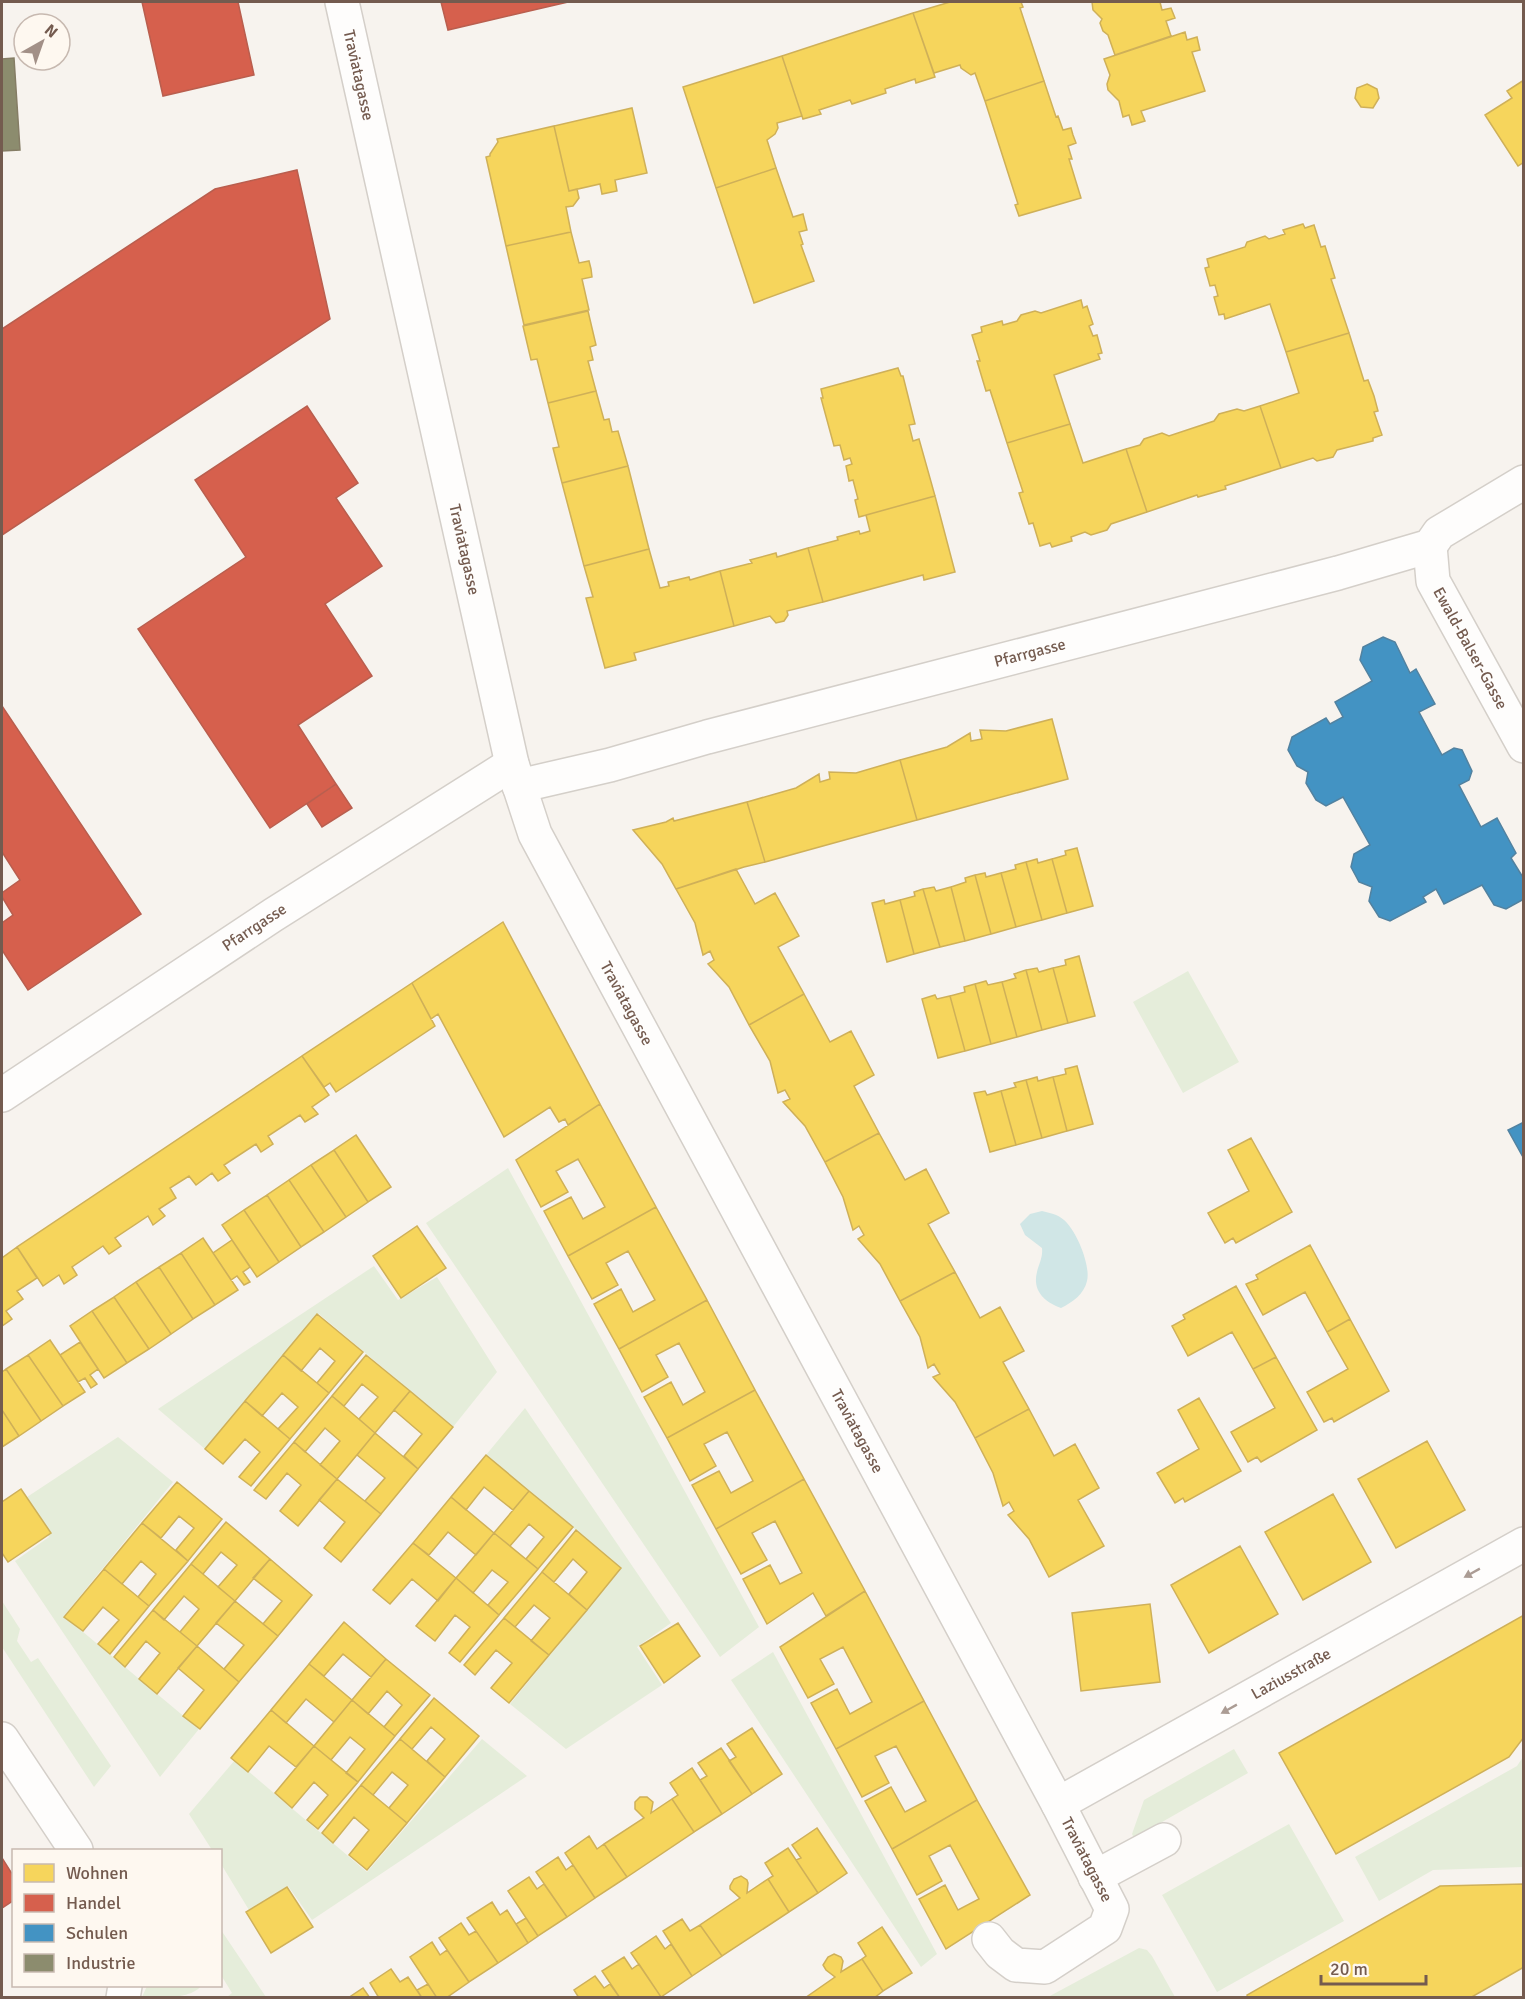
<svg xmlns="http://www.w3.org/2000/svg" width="1525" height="1999" font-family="Signika,sans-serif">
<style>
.green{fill:#e5edda}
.water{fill:#d0e6e6}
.homes{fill:#f6d55c;stroke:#cfb058;stroke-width:1.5}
.shops{fill:#d6604d;stroke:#b95e4e;stroke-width:1.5}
.schools{fill:#4393c3;stroke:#5282a0;stroke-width:1.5}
.industry{fill:#8c8c6e;stroke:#857d65;stroke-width:1.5}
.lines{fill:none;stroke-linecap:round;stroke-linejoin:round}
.minor-casing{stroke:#d4cfc9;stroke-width:36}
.minor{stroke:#fefdfc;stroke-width:33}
.oneway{fill:#ab9c94}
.labels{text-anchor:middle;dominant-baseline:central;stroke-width:6;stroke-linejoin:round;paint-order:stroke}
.street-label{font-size:16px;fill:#745b4f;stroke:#fef8f0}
</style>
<rect width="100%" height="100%" fill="#f7f3ee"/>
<path class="green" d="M1188,971L1239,1062L1183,1093L1133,1002Z
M508,1168L759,1627L720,1657L426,1223Z
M374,1266L398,1300L437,1277L497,1372L453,1427L319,1314L205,1449L158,1409Z
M525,1408L671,1623L637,1647L662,1685L566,1749L510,1704L621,1568L486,1455Z
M118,1437L173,1482L64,1616L199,1729L160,1777L15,1561L49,1537L24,1499Z
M2,1601L20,1629L17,1641L31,1662L38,1658L111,1766L94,1787L2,1647Z
M773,1652L937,1954L921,1967L731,1680Z
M482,1739L527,1776L312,1920L288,1886L249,1910L221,1864L220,1850H212L189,1814L235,1760L367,1872Z
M1234,1749L1248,1773L1134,1838L1132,1834L1144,1800Z
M1523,1757V1867L1433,1870L1379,1901L1355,1857L1517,1766Z
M1289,1824L1344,1921L1217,1992L1162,1895Z
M221,1930L266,1997H227L232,1993L221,1975Z
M1139,1948L1147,1950L1152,1956L1175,1997H1048Z
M147,1986H201C191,1999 160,1998 142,1997Z"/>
<path class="water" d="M1042,1211C1050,1213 1057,1214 1064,1220C1076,1230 1091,1265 1087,1281C1084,1294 1073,1302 1061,1308C1045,1302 1032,1291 1037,1272C1039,1263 1043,1258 1042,1248L1025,1235L1020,1224L1030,1214Z"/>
<path class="homes" d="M950,2H1021L1023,7L1020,8L1044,81L985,101L975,73L971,75L961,68L960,65L934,73L913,13Z
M1092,2H1160L1162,10L1171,8L1175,18L1166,21L1171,36L1115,55L1108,35L1103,31L1100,23L1102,19L1093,10Z
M913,13L935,77L916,83L915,79L885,89L886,93L852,104L850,100L819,110L821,114L803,119L782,56Z
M1185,32L1187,40L1197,37L1200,50L1192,52L1205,91L1141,111L1145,121L1132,125L1129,115L1123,117L1119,101L1108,90L1107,84L1110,75L1104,59Z
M782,56L802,116L777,123L778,128L775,134L767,140L776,168L716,188L683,87Z
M1524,80V162L1518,166L1485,115L1512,98L1507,91Z
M1044,81L1056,117L1058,116L1063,130L1071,128L1073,135L1076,143L1068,146L1072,159H1069L1081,198L1019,216L1015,205L1018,204L985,101Z
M1367,84L1377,89L1379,98L1373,108L1361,107L1355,98L1357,88Z
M632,108L647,173L615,180L617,191L602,194L600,184L569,191L554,126Z
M554,126L569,191L577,189L579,198L573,206L566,207L571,232L506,246L486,157L490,156V154L498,142L497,139Z
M776,168L793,217L803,214L807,230L799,232L803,244L801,245L814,281L754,303L716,188Z
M1303,224L1305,228L1314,225L1321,247L1325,246L1335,278L1331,279L1349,333L1286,352L1270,304L1225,319L1224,314L1219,315L1214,297L1218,296L1215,285L1210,286L1205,268L1209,267L1207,259L1245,247L1247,242L1265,236L1269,239L1285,234L1283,230Z
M571,232L579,263L589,261L591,269L592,277L582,279L589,310L524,325L506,246Z
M1081,300L1083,308L1087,306L1093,324L1089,326L1093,336L1097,335L1102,353L1098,354L1100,359L1054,375L1070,424L1007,443L990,390L986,391L977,361H980L972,335L982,332L981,327L1002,321L1003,325L1017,321L1021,315L1035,311L1041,313Z
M588,311L596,345L590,347L593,360L588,361L596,391L548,403L537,359L531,360L523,326Z
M1349,333L1364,381L1368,380L1374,396L1378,411L1374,412L1382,435L1373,438V441L1337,450L1333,457L1317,461L1313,458L1281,468L1260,406L1299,393L1286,352Z
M898,368L901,376H903L915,424L909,425L913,441L919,439L935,496L859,517L855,500L858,499L853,480L849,481L846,466L852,464L850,458L844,460L840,445L834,446L821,398H823L821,389Z
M596,391L604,420L609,419L612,432L618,431L628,466L562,483L553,448L559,447L548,403Z
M1260,406L1281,468L1225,486L1226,489L1198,497L1197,495L1147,512L1126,449L1140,445L1144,439L1162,433L1169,436L1214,421L1219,414L1237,409L1244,411Z
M1070,424L1083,463L1126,449L1147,512L1111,524L1107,530L1091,535L1085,532L1071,537L1072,541L1052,547L1050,543L1040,546L1033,523L1029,524L1019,493L1023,492L1007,443Z
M628,466L649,549L584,566L562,483Z
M935,496L955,572L924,580L923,575L823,602L808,548L838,540L837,537L859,531L860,534L870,531L866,515Z
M808,548L823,602L787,611L788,615L784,621L776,623L770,616L734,626L720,571L752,563L750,560L776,553L777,557Z
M649,549L660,588L669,586L668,582L689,577L690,580L720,571L734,626L634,653L636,660L605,668L586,598L593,597L584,566Z
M1052,719L1068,779L917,820L900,760L947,747L970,733L971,741L982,739L980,730L1006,731Z
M900,760L917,820L765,862L747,802L796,788L819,774L820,782L830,779L829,772L856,773Z
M747,802L765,862L744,867L676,889L662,864L633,830L666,822L673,818L674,821Z
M1077,848L1093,906L1067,913L1052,859L1066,855L1065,851Z
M1037,859L1038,863L1052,859L1067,913L1042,920L1026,862Z
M1026,862L1042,920L1016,927L1001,873L1016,869L1015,865Z
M736,869L755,904L775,893L799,936L778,947L804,994L749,1025L729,987L708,964L714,960L710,951L703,955L695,923L676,889Z
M985,873L986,877L1001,873L1016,927L991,934L975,875Z
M975,875L991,934L965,941L951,887L966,882L965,878Z
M934,887L936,891L951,887L965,941L940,947L923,889Z
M923,889L940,947L914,954L900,900L915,896L914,892Z
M884,900L885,904L900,900L914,954L887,962L872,903Z
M503,922L600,1104L568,1125L565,1119L559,1122L550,1107L504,1137L438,1014L431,1019L412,983Z
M1079,956L1095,1016L1068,1023L1053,968L1066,965L1065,960Z
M1037,968L1039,972L1053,968L1068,1023L1042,1030L1026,970Z
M1026,970L1042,1030L1017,1037L1002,982L1016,978L1014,974Z
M986,981L988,985L1002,982L1017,1037L991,1044L975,984Z
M412,983L435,1026L336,1092L330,1083L324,1087L302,1056Z
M975,984L991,1044L965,1051L950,996L965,992L964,987Z
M804,994L830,1042L851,1031L874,1075L854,1086L879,1133L825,1162L805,1126L783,1102L790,1099L785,1090L778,1093L770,1061L749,1025Z
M935,995L937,999L950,996L965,1051L938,1058L922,999Z
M302,1056L329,1095L312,1107L318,1114L305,1122L300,1115L268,1136L273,1144L261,1152L256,1144L224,1165L230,1173L218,1181L212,1173L196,1185L189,1176L170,1188L176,1198L159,1209L165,1216L153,1225L148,1216L115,1238L121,1246L109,1254L103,1246L72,1267L77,1275L64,1284L59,1275L43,1286L17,1247Z
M1077,1066L1093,1124L1067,1131L1053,1077L1066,1074L1065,1069Z
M1037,1077L1038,1081L1053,1077L1067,1131L1042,1138L1026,1080Z
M1026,1080L1042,1138L1016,1145L1001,1091L1016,1087L1014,1083Z
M985,1091L987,1095L1001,1091L1016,1145L990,1152L974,1093Z
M600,1104L656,1207L568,1256L544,1211L571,1197L583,1219L605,1207L578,1159L556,1171L568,1192L541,1207L516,1160Z
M879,1133L905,1180L926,1169L949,1213L928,1224L955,1272L900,1301L880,1264L858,1239L864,1235L859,1226L853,1230L843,1197L825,1162Z
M356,1135L391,1187L368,1202L334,1150Z
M1251,1138L1292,1212L1236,1243L1233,1238L1225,1243L1208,1213L1249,1191L1228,1150Z
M334,1150L368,1202L346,1217L311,1165Z
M311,1165L346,1217L324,1232L289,1180Z
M289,1180L324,1232L301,1247L267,1195Z
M267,1195L301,1247L279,1262L244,1210Z
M656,1207L707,1300L619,1349L594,1304L621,1289L633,1312L655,1300L628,1251L606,1263L618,1285L592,1299L568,1256Z
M244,1210L279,1262L257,1277L222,1225Z
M417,1226L446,1268L401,1298L373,1256Z
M203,1238L238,1290L215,1305L181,1253Z
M232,1240L250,1267L243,1272L250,1282L244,1285L237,1276L231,1280L213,1253Z
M1310,1245L1350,1319L1327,1332L1305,1292L1263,1315L1246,1284L1258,1279L1256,1275Z
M17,1247L37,1278L17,1291L23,1299L6,1311L12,1319L2,1326V1258Z
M181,1253L215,1305L193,1319L159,1267Z
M159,1267L193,1319L171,1334L136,1282Z
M955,1272L980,1318L1000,1307L1024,1351L1003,1362L1029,1409L975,1438L955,1402L933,1377L940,1374L934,1364L928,1368L920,1337L900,1301Z
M136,1282L171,1334L149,1349L114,1297Z
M1236,1286L1276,1357L1253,1369L1232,1332L1188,1356L1172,1326L1185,1319L1183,1315Z
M114,1297L149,1349L127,1363L92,1311Z
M707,1300L755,1390L667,1438L644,1397L671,1382L683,1405L705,1392L679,1343L656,1355L668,1377L642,1392L619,1349Z
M92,1311L127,1363L104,1378L70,1326Z
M317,1314L363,1352L329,1393L317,1383L335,1361L320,1348L301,1371L283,1355Z
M1350,1319L1389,1391L1334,1422L1332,1418L1324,1422L1307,1392L1348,1369L1327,1332Z
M50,1340L85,1392L63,1406L28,1355Z
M80,1342L98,1369L90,1375L97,1384L91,1388L85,1378L78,1382L60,1355Z
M28,1355L63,1406L41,1421L6,1369Z
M283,1355L329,1393L290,1439L278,1429L298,1407L282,1393L262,1416L245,1401Z
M366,1355L410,1391L375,1433L359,1419L378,1397L362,1384L344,1406L332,1396Z
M1276,1357L1317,1430L1261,1462L1257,1457L1248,1462L1231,1432L1275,1408L1253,1369Z
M6,1369L41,1421L19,1436L2,1410V1372Z
M755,1390L804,1479L716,1529L692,1485L719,1471L731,1493L753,1481L727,1432L704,1444L716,1466L690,1481L667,1438Z
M410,1391L453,1427L418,1469L404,1456L422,1434L394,1410Z
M332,1396L375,1433L337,1479L320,1465L340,1441L325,1428L305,1452L294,1442Z
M1199,1398L1241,1471L1185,1502L1183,1498L1175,1503L1157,1473L1199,1449L1178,1410Z
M245,1401L290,1439L251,1486L239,1477L260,1452L245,1439L223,1464L205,1449Z
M1029,1409L1054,1456L1075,1444L1099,1488L1078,1500L1104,1546L1049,1577L1029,1539L1008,1515L1014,1511L1009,1502L1003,1506L993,1473L975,1438Z
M2,1410L19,1436L2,1447Z
M375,1433L418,1469L381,1514L365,1501L385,1478L357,1455Z
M1427,1441L1465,1510L1396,1548L1358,1479Z
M294,1442L337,1479L298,1526L280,1511L301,1485L287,1473L266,1499L254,1490Z
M486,1455L529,1491L513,1510L484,1487L466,1510L451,1497Z
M337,1479L381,1514L341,1562L324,1548L345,1522L319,1500Z
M804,1479L865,1591L826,1616L813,1593L767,1624L743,1579L770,1565L780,1584L802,1573L775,1521L752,1533L767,1560L741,1574L716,1529Z
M177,1482L222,1519L188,1561L176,1550L194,1528L179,1516L161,1538L142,1523Z
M21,1489L51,1533L8,1562L2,1553V1502Z
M529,1491L573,1527L538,1569L526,1559L544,1537L529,1524L510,1546L494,1533Z
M1333,1494L1371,1562L1303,1600L1265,1532Z
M451,1497L494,1533L476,1555L448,1532L429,1555L413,1543Z
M226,1522L270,1559L235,1601L218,1587L237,1565L221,1552L203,1574L191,1564Z
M142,1523L188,1561L149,1606L138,1597L156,1574L141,1561L122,1584L104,1569Z
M576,1530L621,1568L587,1610L569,1594L587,1572L573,1559L554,1582L542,1572Z
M494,1533L538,1569L499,1615L488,1605L508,1582L492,1570L473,1593L456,1578Z
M413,1543L456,1578L438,1601L412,1579L390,1604L373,1590Z
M1240,1546L1278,1614L1209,1653L1171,1585Z
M270,1559L312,1595L278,1636L263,1624L282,1601L253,1578Z
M191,1564L235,1601L197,1646L180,1632L199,1609L184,1596L164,1620L153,1610Z
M104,1569L149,1606L110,1654L98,1644L119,1620L103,1607L83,1631L64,1617Z
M542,1572L587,1610L549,1655L531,1641L550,1618L534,1605L515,1627L504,1618Z
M456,1578L499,1615L460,1662L449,1653L470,1627L455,1615L435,1641L416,1626Z
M865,1591L924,1701L836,1749L811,1703L837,1689L850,1714L872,1702L843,1647L820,1659L834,1684L808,1698L780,1647Z
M235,1601L278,1636L239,1682L224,1669L244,1645L216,1623Z
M1150,1604L1160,1682L1081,1691L1072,1613Z
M153,1610L197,1646L157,1694L139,1679L160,1653L146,1641L125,1667L114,1657Z
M1524,1615V1737L1509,1757L1336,1854L1279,1753Z
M504,1618L549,1655L509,1703L491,1688L512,1663L496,1650L475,1675L464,1665Z
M344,1622L386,1659L371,1677L343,1654L324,1676L309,1664Z
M678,1623L700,1656L664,1683L640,1646Z
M197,1646L239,1682L200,1729L183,1716L204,1690L178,1668Z
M386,1659L430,1695L395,1736L384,1727L402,1705L387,1691L368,1714L352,1700Z
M309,1664L352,1700L334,1722L306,1699L286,1723L271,1710Z
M434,1698L479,1736L445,1777L427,1761L445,1739L431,1727L412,1749L400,1739Z
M352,1700L395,1736L358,1782L346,1773L365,1749L350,1737L331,1760L314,1746Z
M924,1701L977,1800L892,1849L865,1801L891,1787L905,1812L926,1801L896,1746L875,1756L889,1783L862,1797L836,1749Z
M271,1710L314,1746L296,1767L269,1746L248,1772L231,1758Z
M752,1728L782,1774L752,1794L729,1761L736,1757L727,1744Z
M400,1739L445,1777L407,1823L389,1808L408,1785L392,1772L373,1795L361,1785Z
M314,1746L358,1782L318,1829L307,1820L328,1795L314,1782L292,1808L275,1793Z
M721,1748L752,1794L722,1814L700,1780L707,1776L698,1763Z
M692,1768L722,1814L694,1832L672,1799L678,1795L670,1783Z
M361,1785L407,1823L367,1870L349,1855L369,1830L354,1817L333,1843L322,1833Z
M640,1797H647L653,1802L651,1813L672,1799L694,1832L627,1877L604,1844L644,1818L635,1809V1802Z
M977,1800L1030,1895L946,1949L919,1899L945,1885L958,1910L979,1899L950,1845L929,1856L942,1881L917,1895L892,1849Z
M817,1828L847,1873L818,1893L796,1860L801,1858L792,1845Z
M589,1836L597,1849L604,1844L627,1877L595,1898L565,1853Z
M788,1848L818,1893L789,1912L768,1879L773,1876L765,1863Z
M558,1857L566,1870L573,1865L595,1898L567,1917L536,1872Z
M741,1876L747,1880L748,1883L747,1893L768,1879L789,1912L722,1956L700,1925L740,1898L730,1889V1886L734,1879Z
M529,1877L537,1889L544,1884L567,1917L538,1936L508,1891Z
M1524,1884V1967L1470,1998H1248L1247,1995L1440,1886Z
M287,1887L313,1927L271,1953L246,1912Z
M492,1902L500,1915L507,1910L528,1943L498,1963L467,1918Z
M526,1918L538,1936L528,1943L516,1924Z
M682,1919L690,1931L700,1925L722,1956L692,1976L663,1931Z
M461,1923L469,1935L476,1931L498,1963L469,1982L439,1938Z
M882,1927L912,1973L883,1991L862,1959L866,1956L858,1943Z
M656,1936L665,1949L671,1944L692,1976L661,1997L631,1953Z
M432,1942L440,1955L447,1950L469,1982L446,1998H437L410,1957Z
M834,1954L841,1957L843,1961L841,1972L862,1959L883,1991L874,1998H805L835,1977L826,1970L823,1965L828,1957Z
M624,1957L632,1969L639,1964L661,1997L620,1998L602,1971Z
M391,1969L400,1982L408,1977L422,1998H379L370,1983Z
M595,1976L604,1988L610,1984L620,1998H579L574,1990Z
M428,1984L437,1998H422L417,1990Z
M363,1988L370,1998H348Z"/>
<path class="shops" d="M142,2H238L254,75L163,96Z
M441,2H568L448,30Z
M297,170L330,319L2,535V329L215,189Z
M307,406L358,483L336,498L382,566L325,604L372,676L298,725L336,784L270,828L138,629L246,557L195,480Z
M2,706L141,914L28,990L2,950V923L13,915L2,897V893L20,880L2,852Z
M336,784L352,808L322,827L307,804Z
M2,1858L14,1877V1900L2,1908Z"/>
<path class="schools" d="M1383,637L1395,642L1410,673L1416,669L1435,704L1419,712L1442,755L1454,748L1462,750L1472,771L1469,780L1459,785L1481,827L1497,818L1516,853L1511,858L1524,879V899L1506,909L1494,905L1482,885L1444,904L1436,889L1423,897L1426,902L1390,921L1379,917L1369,901L1372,887L1359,882L1351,867L1354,854L1370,845L1343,797L1326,806L1316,800L1306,783L1308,772L1297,766L1288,750L1292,737L1326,718L1330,724L1343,717L1335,702L1372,681L1360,660L1363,647Z
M1524,1122V1159L1508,1130Z"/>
<path class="industry" d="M14,58L20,150L2,151V59Z"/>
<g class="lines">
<g class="minor-casing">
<g id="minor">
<path id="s1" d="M342,2L512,764L535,834L1058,1804L1112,1909L1105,1928L1045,1967L1016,1965L1000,1953L989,1939"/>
<path id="s2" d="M1430,546L1433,581L1524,746"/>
<path id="s3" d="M519,786L610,765L707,737L1338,573L1430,546L1439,533L1524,482"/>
<path id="s4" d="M2,1095L273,915L512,764"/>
<path d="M2,1739L76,1850"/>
<path id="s5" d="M1058,1804L1524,1544"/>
<path d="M1095,1877L1164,1840"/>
<path d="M123,1998L125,1986"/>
</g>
</g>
<use href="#minor" class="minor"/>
</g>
<defs><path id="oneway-solid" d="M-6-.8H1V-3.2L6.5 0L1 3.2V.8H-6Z" transform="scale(1.5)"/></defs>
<g class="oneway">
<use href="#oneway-solid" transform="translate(1472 1573) rotate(151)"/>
<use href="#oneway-solid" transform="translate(1229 1709) rotate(151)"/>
</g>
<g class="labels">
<g class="street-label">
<text stroke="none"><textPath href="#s1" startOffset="75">Traviatagasse</textPath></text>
<text stroke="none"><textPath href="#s1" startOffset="561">Traviatagasse</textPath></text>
<text stroke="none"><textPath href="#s2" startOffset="112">Ewald-Balser-Gasse</textPath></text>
<text stroke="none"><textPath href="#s3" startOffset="528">Pfarrgasse</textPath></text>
<text stroke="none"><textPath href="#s4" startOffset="303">Pfarrgasse</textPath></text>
<text stroke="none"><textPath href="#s1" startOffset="1047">Traviatagasse</textPath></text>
<text stroke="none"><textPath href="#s1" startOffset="1533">Traviatagasse</textPath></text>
<text stroke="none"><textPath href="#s5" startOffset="267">Laziusstraße</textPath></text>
<text stroke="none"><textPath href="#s1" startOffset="2019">Traviatagasse</textPath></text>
</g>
</g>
<rect width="1525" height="1999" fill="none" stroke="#745b4f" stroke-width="6"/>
<rect x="12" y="1849" width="210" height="138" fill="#fef8f0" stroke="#c7b9b0" stroke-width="1.5"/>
<rect x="24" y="1864" width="30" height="18" fill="#f6d55c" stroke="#c7b9b0" stroke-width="1.5"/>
<text x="66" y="1879" font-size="18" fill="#745b4f">Wohnen</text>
<rect x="24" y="1894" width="30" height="18" fill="#d6604d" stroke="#c7b9b0" stroke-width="1.5"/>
<text x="66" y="1909" font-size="18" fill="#745b4f">Handel</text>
<rect x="24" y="1924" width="30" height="18" fill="#4393c3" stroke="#c7b9b0" stroke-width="1.5"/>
<text x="66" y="1939" font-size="18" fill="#745b4f">Schulen</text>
<rect x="24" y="1954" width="30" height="18" fill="#8c8c6e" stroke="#c7b9b0" stroke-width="1.5"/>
<text x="66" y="1969" font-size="18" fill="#745b4f">Industrie</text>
<g transform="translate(42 42) rotate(40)"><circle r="28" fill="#fef8f0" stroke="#c7b9b0" stroke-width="1.5"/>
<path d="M0-4.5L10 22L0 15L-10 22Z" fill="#a29087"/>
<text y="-9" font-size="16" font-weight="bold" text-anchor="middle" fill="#745b4f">N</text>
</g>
<path d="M1321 1975v9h105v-9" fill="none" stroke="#745b4f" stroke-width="3"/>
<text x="1330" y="1975" font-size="18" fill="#745b4f" stroke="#fef8f0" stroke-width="4.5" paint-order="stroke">20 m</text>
</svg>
